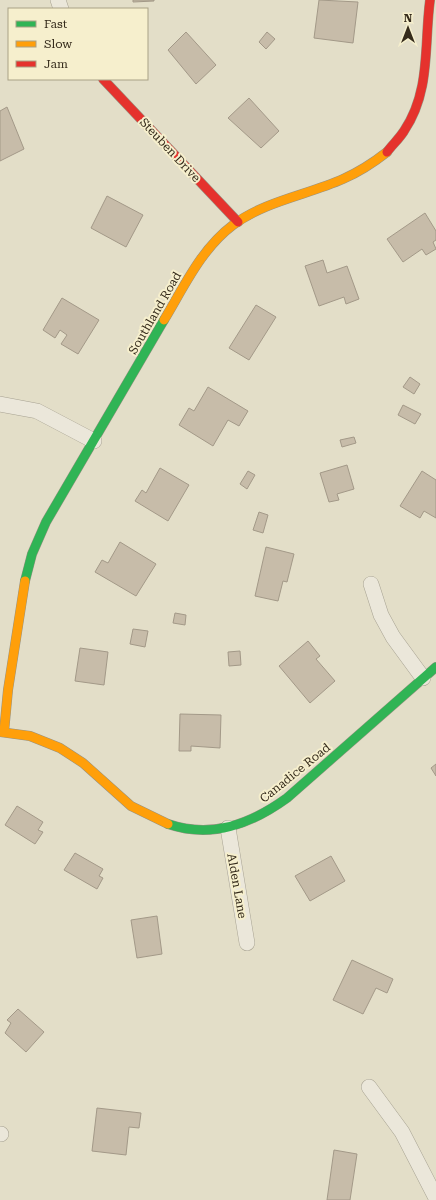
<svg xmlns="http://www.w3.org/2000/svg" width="436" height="1200" font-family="'Roboto Serif',serif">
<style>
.building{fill:#c7bca9;stroke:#a39988}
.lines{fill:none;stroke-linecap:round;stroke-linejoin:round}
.street-casing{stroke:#a7a292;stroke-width:16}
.fast-casing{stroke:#979282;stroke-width:10}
.slow-casing{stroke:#979282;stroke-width:10}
.jam-casing{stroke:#979282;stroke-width:10}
.street{stroke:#ebe7da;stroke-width:15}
.fast{stroke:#30b455;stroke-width:9}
.slow{stroke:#ff9f0a;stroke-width:9}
.jam{stroke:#e5322d;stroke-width:9}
.labels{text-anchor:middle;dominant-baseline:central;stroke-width:4;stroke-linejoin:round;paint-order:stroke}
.street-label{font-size:12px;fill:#352b1b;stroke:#f6efcd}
</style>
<rect width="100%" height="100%" fill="#e3dec8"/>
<path class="building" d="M133,0H154V1L133,2Z
M319,0L358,2L353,43L314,38Z
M186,32L216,65L196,84L168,50Z
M267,32L275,39L266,49L259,42Z
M249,98L279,131L261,148L228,118Z
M7,107L24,149L0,161V111Z
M107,196L143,215L126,247L91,228Z
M425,213L436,231V240L433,242L436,249L426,255L422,249L403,262L387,239Z
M323,260L327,273L347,266L359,299L346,304L344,297L319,306L305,266Z
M62,298L99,320L78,354L61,344L67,335L60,330L55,338L43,330Z
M256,305L276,317L249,360L229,348Z
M410,377L420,384L414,394L403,387Z
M208,387L248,411L239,426L228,420L213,446L179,425L189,408L194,411Z
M403,405L421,414L415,424L398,415Z
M354,437L356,443L342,447L340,440Z
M347,465L354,489L337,494L339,500L329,502L320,473Z
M160,468L189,485L168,521L135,501L142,490L146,493Z
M248,471L255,475L247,489L240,484Z
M422,471L436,480V518L424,511L420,518L400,506Z
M259,512L268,515L263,533L253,530Z
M120,542L156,564L136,596L95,572L102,560L108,563Z
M266,547L294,554L287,582L283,581L278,601L255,596Z
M175,613L186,615L185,625L173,623Z
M133,629L148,631L145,647L130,644Z
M308,641L320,656L316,659L335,681L310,703L279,666Z
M80,648L108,652L104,685L75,681Z
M240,651L241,665L229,666L228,652Z
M180,714L221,715L220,748L191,746V751H179Z
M436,764V776L431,768Z
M17,806L43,822L38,830L43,832L35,844L5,825Z
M75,853L103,869L99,876L103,878L97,889L64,870Z
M331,856L345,881L310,901L295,876Z
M157,916L162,954L137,958L131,920Z
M352,960L393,979L387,993L376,988L363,1014L333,1000Z
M18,1009L44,1032L26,1052L5,1033L11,1023L7,1020Z
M97,1108L141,1113L139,1128L129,1127L126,1155L92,1151Z
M334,1150L357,1154L350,1200H327Z"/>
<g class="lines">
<g class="street-casing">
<path id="street" d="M58,0L61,9
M0,404L37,411L94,441
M371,584L381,615L393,637L423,678
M228,828L247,943
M369,1087L402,1132L436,1198
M0,1134H1"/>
</g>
<g class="fast-casing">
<path id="fast" d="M25,581L32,554L46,522L164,320
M168,824C212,839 251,824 287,798L436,667"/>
</g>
<g class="slow-casing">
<path id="slow" d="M164,320C184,287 201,249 233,225C265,201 307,195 343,179C359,172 373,163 387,152
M0,732L30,736L60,748L83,763L131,806L168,824
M4,732L8,690L25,581"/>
</g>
<g class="jam-casing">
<path id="jam" d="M103,79L238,222
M387,152C392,145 399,139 404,131C431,91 424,45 430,0"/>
</g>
<use href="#street" class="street"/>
<use href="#fast" class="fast"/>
<use href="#slow" class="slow"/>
<use href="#jam" class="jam"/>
</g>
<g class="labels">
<g class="street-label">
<text transform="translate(170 150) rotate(47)">Steuben Drive</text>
<text transform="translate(155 313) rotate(-60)">Southland Road</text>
<text transform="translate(295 773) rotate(-39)">Canadice Road</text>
<text transform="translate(237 886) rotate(80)">Alden Lane</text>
</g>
</g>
<rect x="8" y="8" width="140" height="72" fill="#f6efcd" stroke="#a9a186"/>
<rect x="16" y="21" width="20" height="6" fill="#30b455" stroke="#a9a186"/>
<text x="44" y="28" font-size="12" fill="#352b1b">Fast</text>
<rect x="16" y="41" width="20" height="6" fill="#ff9f0a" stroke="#a9a186"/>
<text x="44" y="48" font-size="12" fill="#352b1b">Slow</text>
<rect x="16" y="61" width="20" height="6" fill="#e5322d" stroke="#a9a186"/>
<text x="44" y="68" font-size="12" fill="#352b1b">Jam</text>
<g transform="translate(408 28)" stroke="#f6efcd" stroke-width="3" paint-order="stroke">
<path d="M0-3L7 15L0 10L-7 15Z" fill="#352b1b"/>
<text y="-6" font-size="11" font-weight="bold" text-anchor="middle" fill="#352b1b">N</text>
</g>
</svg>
